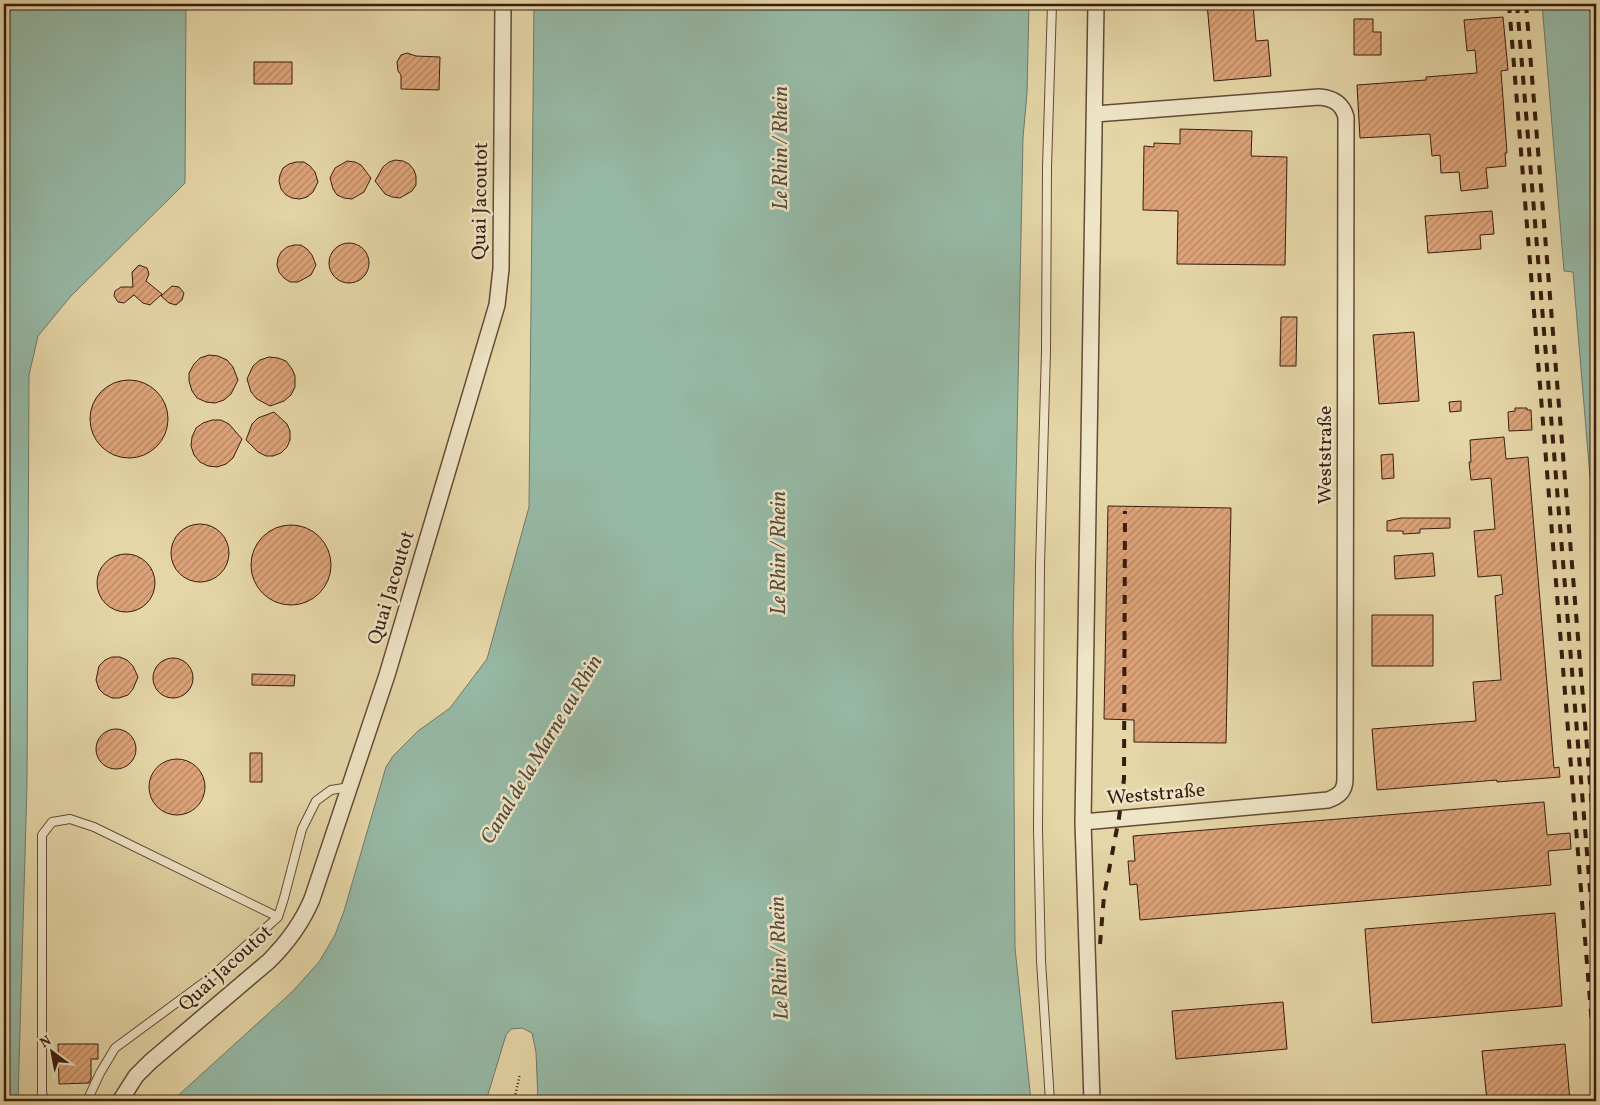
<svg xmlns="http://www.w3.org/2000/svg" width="1600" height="1105" font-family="Vollkorn,serif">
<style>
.water{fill:#96b9a6;stroke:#717a6a}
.building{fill:url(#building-hatch);stroke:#3a1c0f}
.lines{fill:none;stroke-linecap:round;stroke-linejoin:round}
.lane-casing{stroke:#654a35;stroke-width:10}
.street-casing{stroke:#654a35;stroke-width:18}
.path{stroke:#3a1c0f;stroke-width:2.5;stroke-dasharray:1 2.5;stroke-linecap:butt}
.lane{stroke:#eee4c6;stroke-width:8}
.street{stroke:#eee4c6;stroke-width:15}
.rail{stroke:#3a1c0f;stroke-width:4;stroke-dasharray:9 9;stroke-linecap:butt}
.labels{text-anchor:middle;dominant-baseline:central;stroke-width:5;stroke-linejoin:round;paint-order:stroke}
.street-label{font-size:20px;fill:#3a1c0f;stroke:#eee4c6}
.water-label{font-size:21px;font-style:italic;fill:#564b3c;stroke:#eee4c6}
</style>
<defs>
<pattern id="building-hatch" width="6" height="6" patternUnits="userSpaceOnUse" patternTransform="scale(1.25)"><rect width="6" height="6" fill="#dda378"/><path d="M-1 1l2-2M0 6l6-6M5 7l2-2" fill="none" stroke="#b48461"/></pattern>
</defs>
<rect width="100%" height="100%" fill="#e5d6a7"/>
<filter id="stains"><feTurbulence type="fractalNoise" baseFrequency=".004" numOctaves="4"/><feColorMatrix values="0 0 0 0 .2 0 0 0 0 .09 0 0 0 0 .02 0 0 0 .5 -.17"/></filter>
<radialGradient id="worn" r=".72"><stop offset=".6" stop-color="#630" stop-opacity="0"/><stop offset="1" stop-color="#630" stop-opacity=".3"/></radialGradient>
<path class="water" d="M4,4H186L185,183L71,296L38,336L29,375L27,785L18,1101H4Z
M534,4H1029L1027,93L1023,138L1013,631L1015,948L1031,1101H538L536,1052L532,1033L522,1028L511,1029L506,1035L486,1101H172L292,992L319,962L335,935L344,911L386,767L393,756L418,731L450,708L487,659L529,507Z
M1542,4H1596V550L1573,272L1564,271Z"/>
<path class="building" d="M1207,4H1253L1256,41L1268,40L1271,76L1214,81Z
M1503,17L1508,70L1501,71L1507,153H1505L1506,166L1486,168L1488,188L1461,191L1459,172L1441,173L1440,155L1432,156L1430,134L1360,138L1357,85L1426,80V77L1477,73L1475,50L1467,51L1464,20Z
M1354,19H1373V32H1381V55H1354Z
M407,53L416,56L440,57L439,90L401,89V75L398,71L397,62L401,55Z
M254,62H292V84H254Z
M1180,129L1252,131L1251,156L1287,157L1285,265L1177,264L1178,211L1143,210L1144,146L1154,147V143L1180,144Z
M395,160L403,161L409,164L414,170L416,176V185L412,191L400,198L392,197L385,194L375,181L383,167L389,162Z
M347,161L355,162L361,165L371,178L364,192L352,199L344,198L337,195L333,189L330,178L335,168Z
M296,162H304L310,166L315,172L318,182L313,192L307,197L300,199L292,198L286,195L281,189L279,181L280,175L283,168L289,164Z
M1492,211L1494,234L1480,235L1481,249L1428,253L1425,216Z
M329 263a20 20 0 1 1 40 0a20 20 0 1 1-40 0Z
M294,245H301L307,249L312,255L316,265L311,275L298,282H290L284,278L279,272L277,265L278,258L281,252L287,247Z
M139,265L147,268L149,274L146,281L162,294L150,305L143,303L134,295L124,303L118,302L114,296L115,291L121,287H133L132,272Z
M172,286L179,287L184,293L182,300L176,305L169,303L161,296Z
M1281,317H1297L1296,366H1280Z
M1414,332L1419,401L1379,404L1373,335Z
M209,355L218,356L227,360L233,367L238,380L231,394L224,400L215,403L206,402L197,398L192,391L189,381V373L194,364L200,358Z
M269,357L278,358L286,361L292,369L295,376V387L291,395L284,401L270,406L257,399L251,392L247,379L253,366L260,360Z
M90 419a39 39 0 1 1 78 0a39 39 0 1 1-78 0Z
M1461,401V411L1450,412L1449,402Z
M1515,408H1527V410H1531L1532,430L1509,431L1508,412L1515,411Z
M274,412L287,424L290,431V440L287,447L281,453L273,456H266L258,452L246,440L252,424L258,418Z
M212,420H221L229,424L242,439L233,458L226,464L217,467L208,466L200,462L194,455L191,446L192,437L196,428L203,423Z
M1504,437L1506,459L1528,457L1554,768L1559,767L1560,777L1497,782V780L1377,790L1372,729L1476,721L1473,682L1501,680L1495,596L1503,594L1501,575L1478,577L1474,531L1495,529L1491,478L1471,480L1469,462H1471L1470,440Z
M1393,454L1394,478L1382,479L1381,455Z
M1108,506L1231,508L1226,743L1134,742V720L1104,719Z
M1401,518H1450V528L1420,529V533L1403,534V531H1387V521Z
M171 553a29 29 0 1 1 58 0a29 29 0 1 1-58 0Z
M251 565a40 40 0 1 1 80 0a40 40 0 1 1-80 0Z
M1433,553L1435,576L1395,579L1394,556Z
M97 583a29 29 0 1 1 58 0a29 29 0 1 1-58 0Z
M1372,615H1433V666H1372Z
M112,657H120L127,660L133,666L138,677L133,689L128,695L119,698H112L104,694L99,689L96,680L99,666L105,660Z
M153 678a20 20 0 1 1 40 0a20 20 0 1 1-40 0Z
M252,674L295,675L294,686L252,685Z
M96 749a20 20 0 1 1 40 0a20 20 0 1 1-40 0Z
M250,753H262V782H250Z
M149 787a28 28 0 1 1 56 0a28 28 0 1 1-56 0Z
M1544,802L1547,835L1570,833L1571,849L1548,851L1551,885L1140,920L1137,884L1130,885L1128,861H1135L1133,836Z
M1555,913L1562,1006L1372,1023L1365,929Z
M1283,1002L1287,1049L1176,1059L1172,1011Z
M58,1044H98V1059H91V1078L89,1083L59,1084Z
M1565,1044L1570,1101H1487L1482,1051Z"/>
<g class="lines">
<g class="lane-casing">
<path id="lane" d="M46,1101L42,1094V835L52,822L70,819L94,827L278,917
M87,1101L100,1073L115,1048L210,978L278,917L284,898L302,829L316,801L331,790L350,787
M1050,1101L1041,961L1038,829L1040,565L1046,351L1047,167L1052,4"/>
</g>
<g class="street-casing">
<path id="street" d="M1083,822L1328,800C1339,796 1345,791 1345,779L1346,117C1342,103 1333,98 1319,97L1095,114
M120,1101L136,1076L150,1062L269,961C288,942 302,923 312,899L387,675L497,305L501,269L503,4
M1092,1101L1083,822L1096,4"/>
</g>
<path class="path" d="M514,1101L520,1074"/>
<use href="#lane" class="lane"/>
<use href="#street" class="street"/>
<path class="rail" d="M1509,4L1596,1074
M1517,4L1596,962
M1526,4L1596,857
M1100,944L1104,896L1119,818L1124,779L1125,511"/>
</g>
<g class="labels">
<g class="street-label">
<text transform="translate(481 201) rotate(-89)">Quai Jacoutot</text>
<text transform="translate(1326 455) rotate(-90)">Weststraße</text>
<text transform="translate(392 588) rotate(-73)">Quai Jacoutot</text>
<text transform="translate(1156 795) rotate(-5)">Weststraße</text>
<text transform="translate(226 969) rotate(-42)">Quai Jacoutot</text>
</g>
<g class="water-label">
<text transform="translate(781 148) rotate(-90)">Le Rhin / Rhein</text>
<text transform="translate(779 553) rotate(-90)">Le Rhin / Rhein</text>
<text transform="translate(542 750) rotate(-59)">Canal de la Marne au Rhin</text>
<text transform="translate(780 958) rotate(-92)">Le Rhin / Rhein</text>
</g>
</g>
<rect width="1600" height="1105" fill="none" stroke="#e5d6a7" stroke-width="20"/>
<rect x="5" y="5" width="1590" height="1095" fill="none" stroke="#3a1c0f" stroke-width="2.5"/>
<rect x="10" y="10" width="1580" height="1085" fill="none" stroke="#3a1c0f"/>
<g transform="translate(52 1052) rotate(328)" stroke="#eee4c6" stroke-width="4" paint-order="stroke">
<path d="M0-4L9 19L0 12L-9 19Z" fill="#3a1c0f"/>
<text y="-8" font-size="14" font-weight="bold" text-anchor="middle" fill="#3a1c0f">N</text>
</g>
<rect width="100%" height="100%" filter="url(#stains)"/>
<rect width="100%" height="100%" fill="url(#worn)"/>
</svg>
